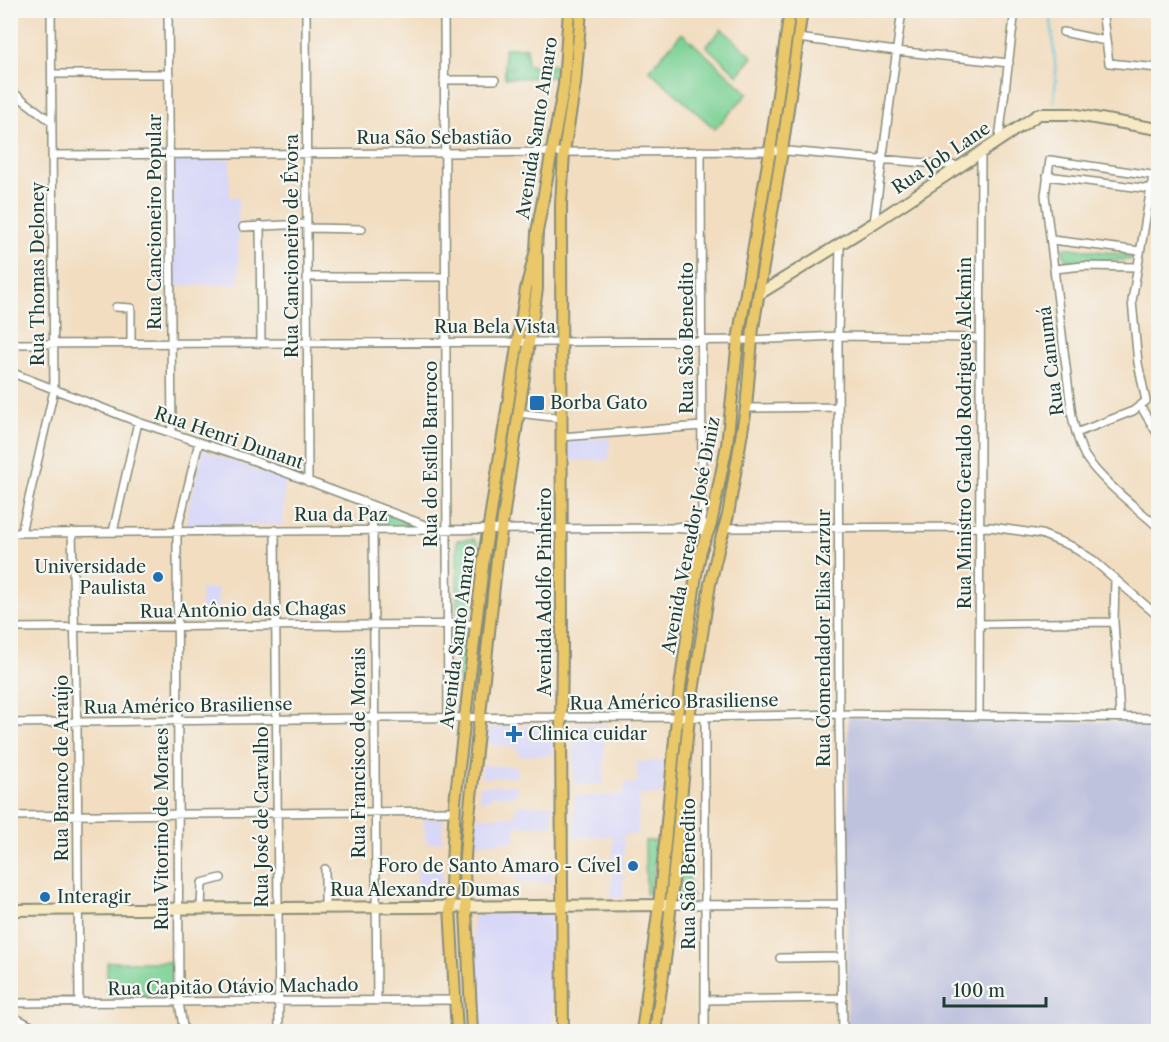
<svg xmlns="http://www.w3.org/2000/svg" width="1169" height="1042" font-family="'Libre Caslon Text',serif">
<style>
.built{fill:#d8d7f8}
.industrial{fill:#bfc2dd}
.grass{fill:url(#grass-tufts);stroke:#4e8764;stroke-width:1.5}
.green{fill:#7cd194;stroke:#4e8764;stroke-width:1.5}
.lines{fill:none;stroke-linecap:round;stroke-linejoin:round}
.stream{stroke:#5ec2dc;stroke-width:2}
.street-casing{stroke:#888d7a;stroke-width:10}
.secondary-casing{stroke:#888d7a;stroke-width:14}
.primary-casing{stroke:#888d7a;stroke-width:14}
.street{stroke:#fff;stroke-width:7}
.secondary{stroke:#f7e9c3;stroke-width:10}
.primary{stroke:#eac769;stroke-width:10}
.poi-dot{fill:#1f6fb2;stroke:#f6f6f2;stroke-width:2}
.labels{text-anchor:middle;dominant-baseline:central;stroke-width:4.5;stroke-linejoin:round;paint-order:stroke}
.street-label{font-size:18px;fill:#1f3d34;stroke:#f6f6f2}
.poi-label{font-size:18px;fill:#1f3d34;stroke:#f6f6f2;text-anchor:start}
</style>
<defs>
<pattern id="grass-tufts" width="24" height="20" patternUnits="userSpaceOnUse" patternTransform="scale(1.5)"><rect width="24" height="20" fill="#7cd194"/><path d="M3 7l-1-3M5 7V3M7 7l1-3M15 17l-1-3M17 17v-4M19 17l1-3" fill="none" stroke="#65ab7a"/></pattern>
</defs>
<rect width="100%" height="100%" fill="#f6f6f2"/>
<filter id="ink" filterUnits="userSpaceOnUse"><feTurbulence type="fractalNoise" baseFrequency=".0167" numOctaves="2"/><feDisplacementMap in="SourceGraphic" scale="12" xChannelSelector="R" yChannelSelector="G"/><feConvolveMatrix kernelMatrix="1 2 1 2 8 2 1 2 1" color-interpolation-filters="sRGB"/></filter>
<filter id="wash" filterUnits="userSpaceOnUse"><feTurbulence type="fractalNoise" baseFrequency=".008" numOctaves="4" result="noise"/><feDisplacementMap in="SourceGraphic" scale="24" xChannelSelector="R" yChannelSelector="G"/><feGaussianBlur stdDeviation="1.35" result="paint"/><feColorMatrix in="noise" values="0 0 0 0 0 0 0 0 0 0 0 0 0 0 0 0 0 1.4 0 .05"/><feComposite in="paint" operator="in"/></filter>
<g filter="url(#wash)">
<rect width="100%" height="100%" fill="#f2ddc0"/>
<path class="built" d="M172,159H230V197H238L239,284L174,286Z
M610,438L609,460L569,461L568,440Z
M203,450L285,481L283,525H186L187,514Z
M201,589H218V620L201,619Z
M574,724H605L603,784L574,785Z
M552,726V755L518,756V749L485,743L487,730L489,727Z
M667,760L662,794L639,795L638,834L624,835L623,898H611L613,836L575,837L574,796L624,795V783H637V762Z
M482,765L517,767V777L481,778Z
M517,785L516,796H491L490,800L479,801L480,786Z
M516,805H552V826H515V841L475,843L477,817L515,816Z
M443,818L442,842L426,843L423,819Z
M417,868H442V887L425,888L424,899H418Z
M516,871H552V882H516Z
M481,913L551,914L553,1031H478L472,919Z"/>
<path class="industrial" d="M848,717L1158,723V1031L847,1032Z"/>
<path class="grass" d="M504,48H527V64L535,67L543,65H560L559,77L505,78Z"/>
<path class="green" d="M722,29L753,57L738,75L706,46Z
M682,33L748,93L715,129L649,70Z
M1063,247L1129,255L1132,258L1130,260L1066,261L1063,251Z
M372,508L423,528L374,529Z
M474,539L478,543L471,611L468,614H457V540Z
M458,633H466L468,636L459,709Z
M689,805V895L694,896H674Z
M645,841H658L650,894H646Z
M107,962H175V996H107Z"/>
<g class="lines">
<path class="stream" d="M1050,10L1056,73L1054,102"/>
</g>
</g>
<g filter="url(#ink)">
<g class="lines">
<g class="street-casing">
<path id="street" d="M168,10L172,433
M306,10L308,482
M444,10L448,718
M1102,10L1109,63L1158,68
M1063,32L1106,41
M798,38L896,51L1009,63
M52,74H169
M444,80H495
M10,90L52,122
M999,139L1015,10
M701,151L702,524
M52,155L787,151L960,166
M1047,176L1158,190
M1158,176L1050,160L1045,195L1072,416C1075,429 1078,444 1085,456C1101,481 1136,507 1158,527
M874,223L902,10
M260,225L261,342
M243,227L307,224
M307,228L362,229
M1052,240L1140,251
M840,244L838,336L839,714L843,1032
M1055,269L1083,266L1137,267
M308,277H444
M116,307L131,308V343
M10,344L555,342L752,340L838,336L980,338
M10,372L138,422L244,457L430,527
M1141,407L1158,435
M746,408L838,407
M518,413L561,418
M1076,433L1133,411L1146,401L1138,363L1132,301L1153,176
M561,437L702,426
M370,506L373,530L377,1001
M675,527L705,524
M724,528L991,527L1041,534L1071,546L1093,560L1158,616
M275,530L279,1032
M72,532L77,731L79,1004
M113,532L138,422
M10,533L672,528L709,531
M21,533L54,390L51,10
M1115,578L1114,622L1120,716
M979,624L1114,622
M10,628L476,624
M979,715L981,152
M705,717V1032
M10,723L366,718L705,717L839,714L1158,718
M10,816L454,811
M325,869V907
M670,905L841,904
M201,908L202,883L221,878
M780,958L842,957
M705,1000L843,998
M10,1003L456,1000
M10,1015L43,1032
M184,1032L179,1003L177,546V531L199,442"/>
</g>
<g class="secondary-casing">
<path id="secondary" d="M759,294L874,223L1039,114H1071L1158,129
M10,910L667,905"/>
</g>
<g class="primary-casing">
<path id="primary" d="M457,1032L450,907L455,802L484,557L526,289L536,250L537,232L564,85L569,10
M472,1032L464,871L466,843L497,559L537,289V256
M563,1032L561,728L562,646L561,204L564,152L575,84L581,10
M642,1032L659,905L680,687L696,575L701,550L711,524L727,445L738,340L770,151L790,10
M655,1032L666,953L689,717L710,584L719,546L728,515L746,408L753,328L782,151L802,10"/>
</g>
<use href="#street" class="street"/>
<use href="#secondary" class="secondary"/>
<use href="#primary" class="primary"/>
</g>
</g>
<g class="poi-dot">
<rect x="529" y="395" width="16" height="16" rx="3"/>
<circle cx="158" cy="577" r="6"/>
<path d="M511 725h6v6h6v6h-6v6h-6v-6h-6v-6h6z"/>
<circle cx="633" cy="866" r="6"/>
<circle cx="45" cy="897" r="6"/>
</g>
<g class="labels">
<g class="street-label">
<text transform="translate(537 128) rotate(-81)">Avenida Santo Amaro</text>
<text x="434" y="138">Rua São Sebastião</text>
<text transform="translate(941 158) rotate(-34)">Rua Job Lane</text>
<text transform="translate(155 222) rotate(-90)">Rua Cancioneiro Popular</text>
<text transform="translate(292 246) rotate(-90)">Rua Cancioneiro de Évora</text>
<text transform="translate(38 274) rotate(-90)">Rua Thomas Deloney</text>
<text x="495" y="327">Rua Bela Vista</text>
<text transform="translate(687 338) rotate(-90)">Rua São Benedito</text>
<text transform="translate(1051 361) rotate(-97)">Rua Canumá</text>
<text transform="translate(965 433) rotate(-90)">Rua Ministro Geraldo Rodrigues Alckmin</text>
<text transform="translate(229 438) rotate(19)">Rua Henri Dunant</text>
<text transform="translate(431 454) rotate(-90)">Rua do Estilo Barroco</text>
<text x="341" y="515">Rua da Paz</text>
<text transform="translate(691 535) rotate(-79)">Avenida Vereador José Diniz</text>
<text transform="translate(545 592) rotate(-90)">Avenida Adolfo Pinheiro</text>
<text transform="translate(243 610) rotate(-1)">Rua Antônio das Chagas</text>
<text transform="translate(458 637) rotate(-83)">Avenida Santo Amaro</text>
<text transform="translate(824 638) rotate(-90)">Rua Comendador Elias Zarzur</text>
<text transform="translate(674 702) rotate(-1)">Rua Américo Brasiliense</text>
<text transform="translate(188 706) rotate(-1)">Rua Américo Brasiliense</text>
<text transform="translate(359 753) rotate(-90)">Rua Francisco de Morais</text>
<text transform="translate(62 768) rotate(-90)">Rua Branco de Araújo</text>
<text transform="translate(262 817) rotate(-90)">Rua José de Carvalho</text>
<text transform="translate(162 829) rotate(-90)">Rua Vitorino de Moraes</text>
<text transform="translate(689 874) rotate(-90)">Rua São Benedito</text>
<text x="425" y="890">Rua Alexandre Dumas</text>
<text transform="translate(233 987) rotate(-1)">Rua Capitão Otávio Machado</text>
</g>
<g class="poi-label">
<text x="550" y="403">Borba Gato</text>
<text x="146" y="567" text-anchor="end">Universidade<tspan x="146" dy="21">Paulista</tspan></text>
<text x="528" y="734">Clinica cuidar</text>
<text x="621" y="866" text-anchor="end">Foro de Santo Amaro - Cível</text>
<text x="57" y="897">Interagir</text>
</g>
</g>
<rect width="1169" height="1042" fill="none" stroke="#f6f6f2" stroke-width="36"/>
<path d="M944 997v9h102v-9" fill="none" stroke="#1f3d34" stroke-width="3"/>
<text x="953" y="997" font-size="18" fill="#1f3d34" stroke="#f6f6f2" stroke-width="4.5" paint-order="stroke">100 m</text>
</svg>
